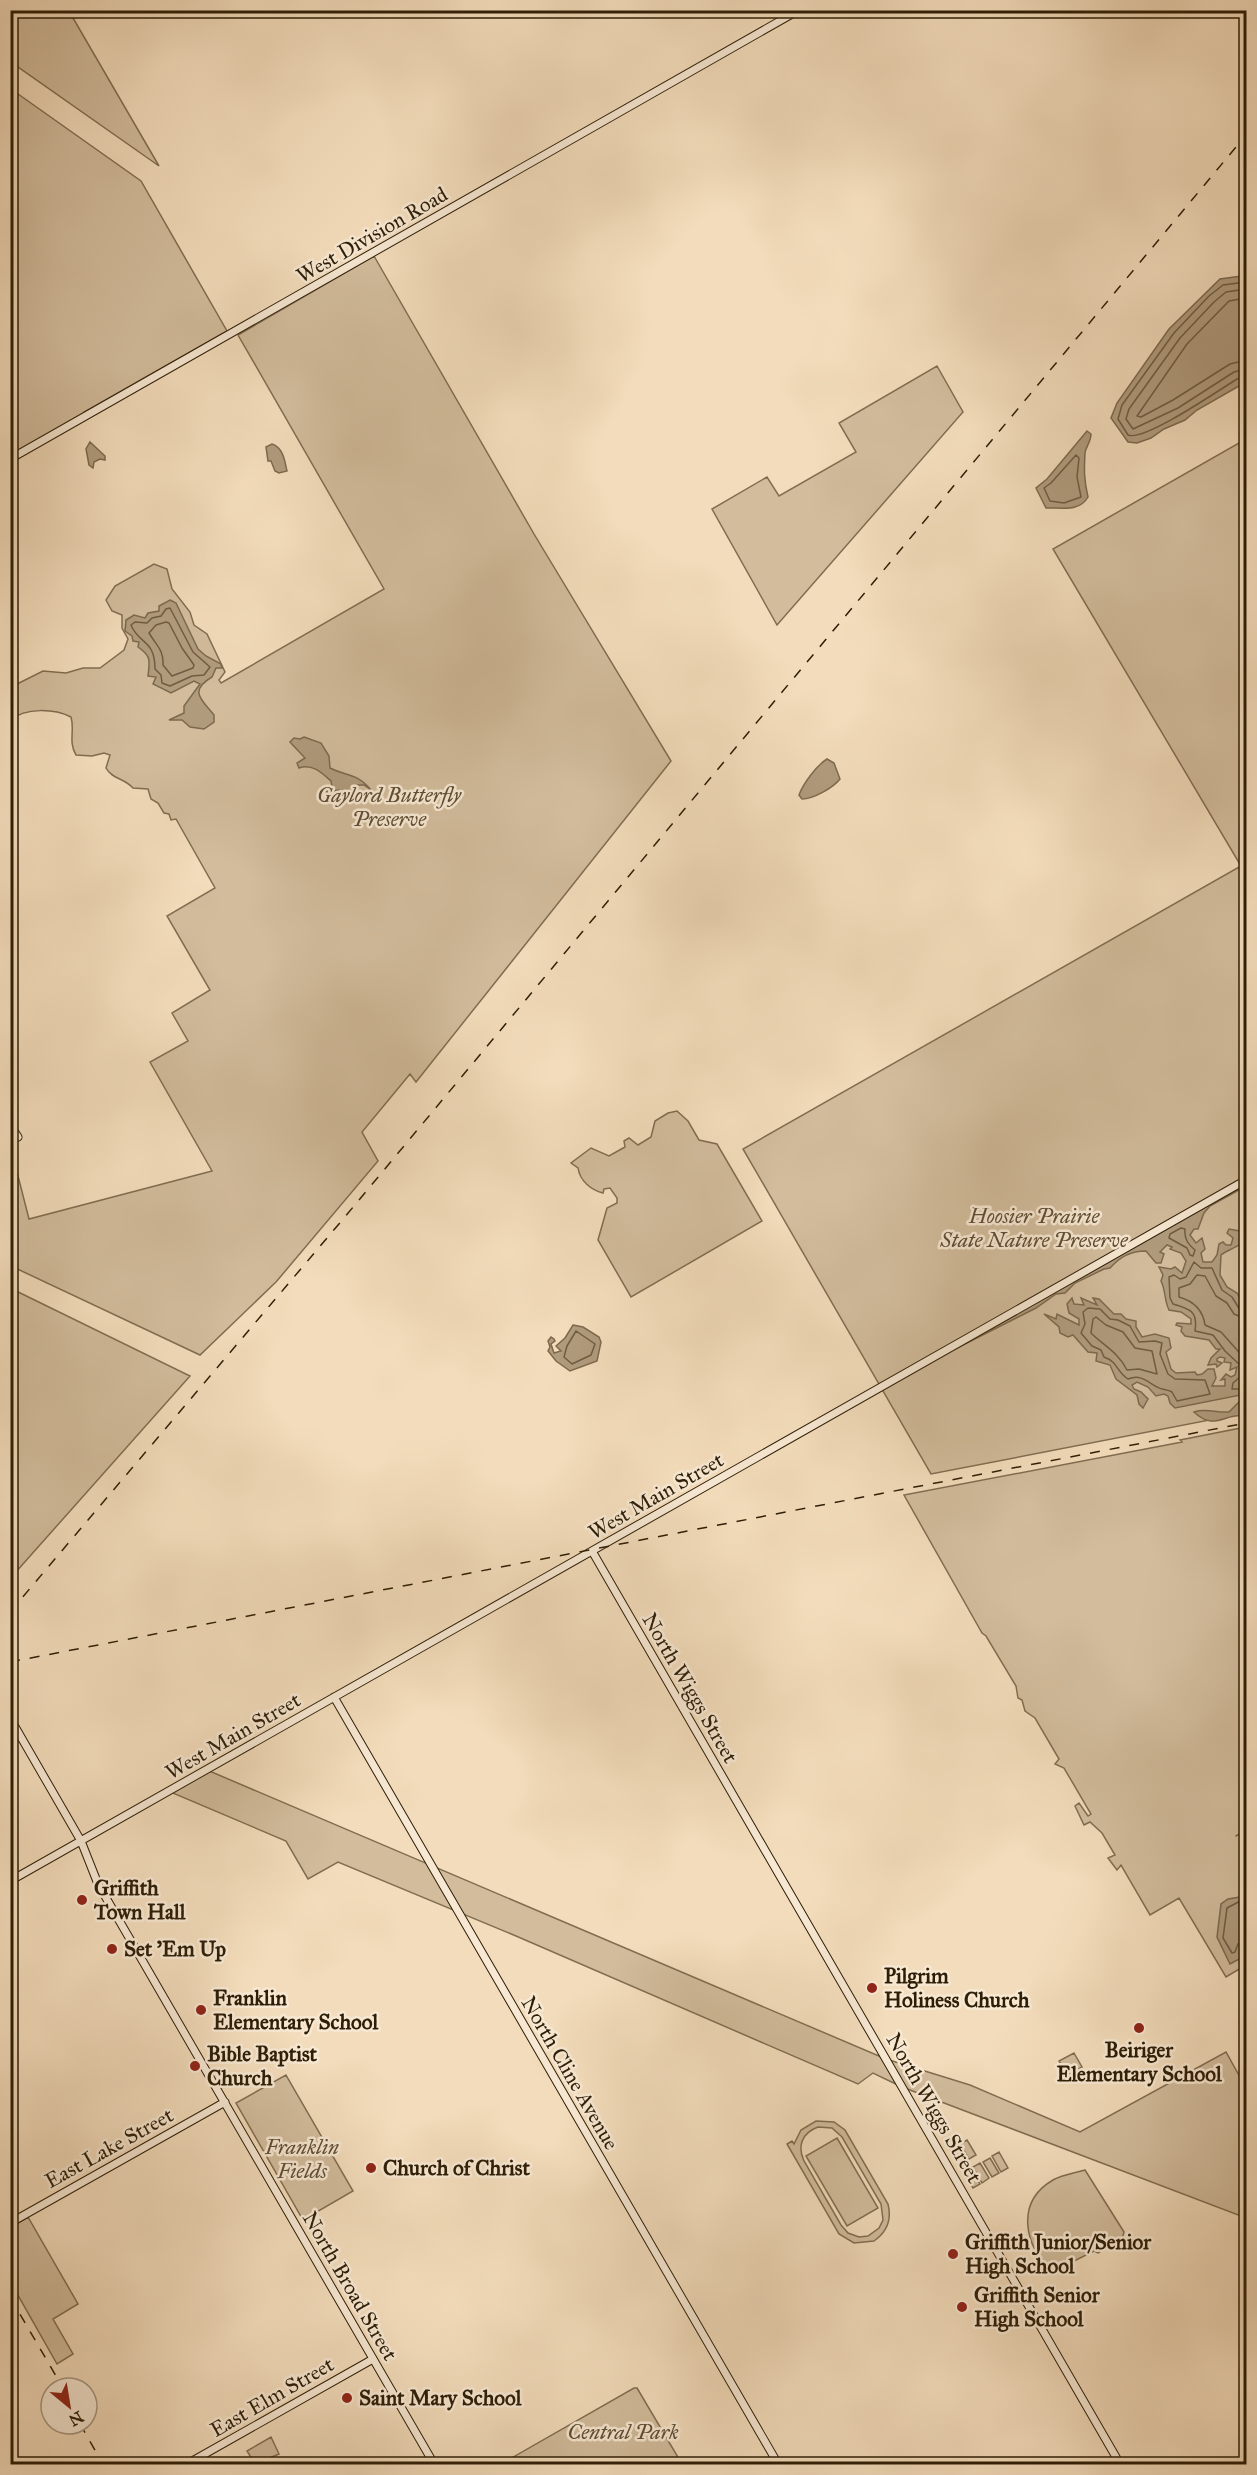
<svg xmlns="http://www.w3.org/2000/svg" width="1257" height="2475" font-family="'IM FELL Great Primer',serif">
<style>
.green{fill:#d2bc9c;stroke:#806d51;stroke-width:1.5;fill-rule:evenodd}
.water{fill:#b09b7d;stroke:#7c694d;stroke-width:1.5}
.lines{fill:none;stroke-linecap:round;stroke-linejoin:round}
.shore{stroke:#6f5c42;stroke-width:1.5}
.stream{stroke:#7c694d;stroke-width:1.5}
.secondary-casing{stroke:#2e1e06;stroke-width:9}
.secondary{stroke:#f7e8d3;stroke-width:7}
.rail{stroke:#2e1e06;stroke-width:1.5;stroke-dasharray:10 10;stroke-linecap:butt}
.poi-dot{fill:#8f2418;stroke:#f7e8d3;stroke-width:2}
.labels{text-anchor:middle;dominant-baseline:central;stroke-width:5;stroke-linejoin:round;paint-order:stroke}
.street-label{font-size:21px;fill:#2e1e06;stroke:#f7e8d3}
.park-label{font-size:21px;font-style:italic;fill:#5f4d33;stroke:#f7e8d3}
.poi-label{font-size:21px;font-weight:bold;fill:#2e1e06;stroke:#f7e8d3;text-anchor:start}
</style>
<rect width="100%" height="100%" fill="#f3dcbb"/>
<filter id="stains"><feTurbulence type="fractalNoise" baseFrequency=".00333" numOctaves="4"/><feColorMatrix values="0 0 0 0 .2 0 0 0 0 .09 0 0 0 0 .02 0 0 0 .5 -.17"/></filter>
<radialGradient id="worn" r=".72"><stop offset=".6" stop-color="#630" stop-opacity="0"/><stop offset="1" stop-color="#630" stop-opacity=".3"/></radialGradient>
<path class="green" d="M11,10L69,11L159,166L11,62Z
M11,89L141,181L227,331L84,412L85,416L11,457Z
M374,256L534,534L671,761L416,1082L410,1074L362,1132L378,1161L276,1282L200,1355L11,1266V1173L17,1172L29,1219L212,1171L150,1062L188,1041L172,1013L210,990L167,916L215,888L176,819L171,820L169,814L164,813L158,803L151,799L148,789L133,788C124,778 112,779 106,768L110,755L104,753L92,756L76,755C68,742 75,730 71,717C55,709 25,707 11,720V687L43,671L66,673L83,668H100L124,650L128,639L122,628V615L112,611L106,600L115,586L154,564L167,569L172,589L190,612L194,625L207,634L225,672L219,680L221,683L384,589L238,335Z
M937,366L963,412L777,625L712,509L767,477L779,496L856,452L839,423Z
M1246,439V1413L931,1474L743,1149L1241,866L1053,549Z
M677,1111L688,1121L699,1140L717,1144L762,1221L631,1297L598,1240L607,1208L617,1203V1198L610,1188L604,1189L603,1193C591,1190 580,1181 578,1168L571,1163L591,1148L609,1156L625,1147L624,1141L629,1138L638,1145L651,1137L655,1121L668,1113Z
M10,1288L190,1376L15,1573L10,1565Z
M1246,1427V1965L1226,1977L1179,1898L1150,1915L1121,1865L1117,1870L1108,1858L1115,1855L1102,1833L1090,1822L1084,1825L1075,1806L1079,1803L1088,1816L1091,1814L1064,1768L1055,1764L1059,1759L1035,1718L1025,1711L1022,1700L1018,1698L1016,1686L986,1636L982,1633L904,1495L1182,1442L1180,1440Z
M207,1770L886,2059L970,2085L1080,2132L1226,2052L1246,2088V2218L902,2087L873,2073L858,2084L516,1936L338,1862L308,1879L286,1841L168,1791Z
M1074,2053L1082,2067L1068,2075L1059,2061Z
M286,2075L353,2191L303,2220L236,2103Z
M816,2121L834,2122L845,2130L888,2204C892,2220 887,2232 874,2241L854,2243L839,2234L787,2144L792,2141L794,2144L801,2130ZM818,2127L832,2128L842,2137L881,2204L883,2220L879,2228L868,2236L859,2237L848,2233L841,2225L804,2161C797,2146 802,2133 818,2127Z
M837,2138L878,2208L847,2226L806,2156Z
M967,2140L976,2155L969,2159L960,2144Z
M957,2145L966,2160L959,2164L950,2149Z
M999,2152L1008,2168L1001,2172L992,2156Z
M990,2158L999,2173L992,2177L983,2162Z
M980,2163L989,2178L982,2183L973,2167Z
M971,2169L980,2184L973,2188L964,2173Z
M1085,2170L1124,2232L1122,2240L1098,2253L1094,2251L1052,2272C1024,2246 1015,2202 1053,2180C1062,2175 1075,2173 1085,2170Z
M28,2217L78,2304L53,2319L73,2354L57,2364L11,2283V2227Z
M637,2388L682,2464H501L634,2388Z
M271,2437L279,2454L255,2464L247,2451Z"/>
<path class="water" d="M1242,276H1246V382L1197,410L1185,420L1164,429L1151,438L1137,443L1128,442L1111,418L1117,403L1169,329L1220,279Z
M1087,431L1091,434C1091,442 1086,446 1085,453C1084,470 1084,480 1088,497C1079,513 1060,507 1046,508L1036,488L1047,479Z
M90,442L105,456V460L100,459L94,462L93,468L89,465L86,449Z
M272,444C284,448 285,463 287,471L279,473L275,471L271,461H268L266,447Z
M170,600L176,603L198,649L206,656L221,664L222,668H216L212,677C188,691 202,700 214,715V722L204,729L190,727L182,720H169L184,713V706L200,684L194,681L171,693L153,684L156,677L148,676C150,660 151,656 138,647L139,642L133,641L132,636L125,631L126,620L134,615L145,618L148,613L159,611V606Z
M304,737L321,743L329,756L330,768C348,777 357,773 371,790L364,785H358L351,792H343L342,797L339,790L333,791L330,798L327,796V787H332L331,781C322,773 312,763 299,768L297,763L305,758L290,742L294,738L300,739Z
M827,759L834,763L840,779C833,788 813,799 802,799L799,795C803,784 816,766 827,759Z
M1246,1184V1186L1210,1206L1204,1213L1198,1229H1194L1190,1235L1196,1243L1202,1238L1205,1249L1201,1253L1203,1262H1212L1217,1255L1219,1244L1223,1242L1226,1245H1231L1233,1238L1227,1233L1229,1229L1245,1232L1246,1251V1245L1240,1244C1234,1249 1227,1250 1221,1255L1220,1275L1227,1287L1237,1293L1246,1309V1394L1175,1408L1170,1403L1168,1396L1164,1394L1156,1396L1148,1387L1137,1382L1132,1385L1134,1389L1141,1392L1148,1399L1143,1408L1139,1404L1137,1395L1116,1379L1110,1365L1096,1361L1097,1353L1088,1352L1073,1335L1068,1337L1060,1333L1059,1327L1044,1314L1056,1319L1057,1314L1079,1325V1319L1069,1313L1067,1304L1072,1298L1074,1304L1084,1305L1081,1298L1097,1305L1093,1298L1099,1299L1114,1314H1121L1126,1319L1136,1321V1327L1142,1337L1155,1334L1169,1338L1171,1348L1166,1352L1171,1369L1176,1373L1195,1372L1197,1375L1202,1374L1208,1369H1214L1216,1378L1212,1386H1225V1379L1221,1380L1226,1374L1231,1377L1235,1375L1237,1367L1230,1370L1231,1363L1224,1362L1225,1358L1220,1357L1217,1359V1361L1222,1363L1217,1367L1216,1364L1208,1365L1211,1358L1220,1349H1216L1209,1340L1185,1336L1181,1331L1182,1327L1176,1325L1177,1323L1191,1324V1319L1181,1312L1169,1310C1164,1300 1166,1291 1161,1281L1163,1275L1159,1267L1171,1269L1175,1267L1182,1273L1186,1261L1181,1253L1170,1249L1172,1247L1167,1245L1160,1252L1164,1254L1161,1263H1156L1146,1251C1130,1251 1120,1257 1110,1268L1104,1269L1075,1283L1065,1293L1056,1294L1036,1308L955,1349Z
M573,1325L583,1327L599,1337L601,1342L597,1361L570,1371L556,1361L548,1351L550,1347L548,1341L551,1337L554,1339L555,1341L551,1344L554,1353L561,1351L556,1346L565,1338Z
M1240,1401L1246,1404V1416C1225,1412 1215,1432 1194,1412C1206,1408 1216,1413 1229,1412Z
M1246,1884V1946L1242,1949L1243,1957L1230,1964L1217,1937L1221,1904L1228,1899L1240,1897Z"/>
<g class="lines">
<path class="shore" d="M1246,282L1223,285L1209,296L1174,333L1122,405L1118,419L1128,435C1144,442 1219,390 1237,379L1246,377
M1246,289L1226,292L1214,302L1180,338L1129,409L1126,419L1133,429L1178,408L1234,372L1246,369
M1246,298L1229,301L1187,344L1137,416L1141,417L1173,400L1230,364L1246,360
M1076,455L1079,458L1077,477L1081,497L1064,503L1050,501L1044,488L1051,483Z
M170,608L193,652L210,667L204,675L192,676L170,686L162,683L161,675L155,669C155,639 139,645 131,625L135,622L147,623L152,618L161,616L166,609Z
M166,622L169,623L182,648L194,665L193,668L172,676L163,665C164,650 156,645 149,633L156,625Z
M1181,1228L1185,1229C1184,1239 1188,1244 1195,1250L1193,1256L1190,1255L1187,1248L1169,1238L1170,1234Z
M1088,1308L1100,1309L1110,1319L1118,1320L1130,1326L1139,1342L1155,1341L1162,1343L1160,1354L1168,1374L1175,1379L1205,1380L1210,1394L1177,1401L1172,1392C1167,1389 1161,1390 1157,1387C1146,1381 1141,1374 1128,1379C1116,1371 1118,1362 1104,1357L1101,1350L1092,1346L1081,1333L1085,1324L1083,1312Z
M1246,1311L1240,1310L1232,1297L1222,1290L1212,1268H1201L1194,1262L1186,1277L1180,1279L1174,1275L1169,1277L1170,1298L1173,1304C1191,1309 1198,1312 1195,1331L1213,1335L1225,1351L1241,1366L1240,1377L1233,1383L1232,1389H1246
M1096,1317L1106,1325L1123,1332L1135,1348L1152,1351L1157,1374L1139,1369L1127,1370C1118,1352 1104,1346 1091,1333L1093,1319Z
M1246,1319L1234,1314L1227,1303L1216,1296L1205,1276L1197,1275L1190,1284L1179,1288V1297C1193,1301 1203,1310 1205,1325L1221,1332L1246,1360
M576,1331L595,1344L591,1355L572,1364L564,1357L567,1346Z
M1246,1898L1227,1908L1223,1938L1232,1953L1235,1952L1238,1944L1246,1941"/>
<path class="stream" d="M1236,1836L1246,1830"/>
<g class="secondary-casing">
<path id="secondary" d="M10,459L799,10
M10,1125L18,1137L10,1141
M592,1551L1120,2464
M334,1697L778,2464
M10,1718L81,1841L98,1884L434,2464
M10,1881L1246,1180
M10,2223L225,2102
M187,2464L373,2359"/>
</g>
<use href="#secondary" class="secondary"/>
<path class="rail" d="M10,1612L344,1218L1246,135
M10,1662L1246,1423
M10,2297L63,2388
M80,2424L103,2464"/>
</g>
<g class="poi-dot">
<circle cx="82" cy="1900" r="6"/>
<circle cx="112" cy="1949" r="6"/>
<circle cx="872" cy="1988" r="6"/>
<circle cx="201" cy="2010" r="6"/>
<circle cx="1139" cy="2028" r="6"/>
<circle cx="195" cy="2066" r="6"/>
<circle cx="371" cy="2168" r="6"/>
<circle cx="953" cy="2254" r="6"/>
<circle cx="962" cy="2307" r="6"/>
<circle cx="347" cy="2398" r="6"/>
</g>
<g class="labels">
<g class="street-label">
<text transform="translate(372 235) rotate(-30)">West Division Road</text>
<text transform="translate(656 1496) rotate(-30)">West Main Street</text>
<text transform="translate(690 1688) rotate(60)">North Wiggs Street</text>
<text transform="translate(233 1736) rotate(-30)">West Main Street</text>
<text transform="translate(570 2073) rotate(60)">North Cline Avenue</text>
<text transform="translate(934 2108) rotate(60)">North Wiggs Street</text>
<text transform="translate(109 2148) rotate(-29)">East Lake Street</text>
<text transform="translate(350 2286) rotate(60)">North Broad Street</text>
<text transform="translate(272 2397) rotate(-30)">East Elm Street</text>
</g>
<g class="park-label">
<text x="389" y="795">Gaylord Butterfly<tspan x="389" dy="24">Preserve</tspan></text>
<text x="1034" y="1216">Hoosier Prairie<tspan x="1034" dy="24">State Nature Preserve</tspan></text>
<text x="302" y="2147">Franklin<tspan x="302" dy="24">Fields</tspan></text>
<text x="623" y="2432">Central Park</text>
</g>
<g class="poi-label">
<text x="94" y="1888">Griffith<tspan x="94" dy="24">Town Hall</tspan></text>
<text x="124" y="1949">Set 'Em Up</text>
<text x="884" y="1976">Pilgrim<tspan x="884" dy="24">Holiness Church</tspan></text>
<text x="213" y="1998">Franklin<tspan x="213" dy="24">Elementary School</tspan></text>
<text x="1139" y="2050" text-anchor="middle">Beiriger<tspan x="1139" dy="24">Elementary School</tspan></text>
<text x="207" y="2054">Bible Baptist<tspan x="207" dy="24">Church</tspan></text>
<text x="383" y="2168">Church of Christ</text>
<text x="965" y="2242">Griffith Junior/Senior<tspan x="965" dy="24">High School</tspan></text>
<text x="974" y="2295">Griffith Senior<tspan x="974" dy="24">High School</tspan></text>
<text x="359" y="2398">Saint Mary School</text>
</g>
</g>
<rect width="1257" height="2475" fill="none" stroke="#f3dcbb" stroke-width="36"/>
<rect x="12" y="12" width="1233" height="2451" fill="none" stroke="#2e1e06" stroke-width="3"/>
<rect x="18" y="18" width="1221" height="2439" fill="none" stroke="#2e1e06" stroke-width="1.5"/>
<g transform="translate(69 2406) rotate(150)"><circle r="28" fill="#f7e8d3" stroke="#a79781" stroke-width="1.5"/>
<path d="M0-4.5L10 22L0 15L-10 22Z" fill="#8f2418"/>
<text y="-9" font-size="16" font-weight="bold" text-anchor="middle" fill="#2e1e06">N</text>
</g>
<rect width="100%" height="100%" filter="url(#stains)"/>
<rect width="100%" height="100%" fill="url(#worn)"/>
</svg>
